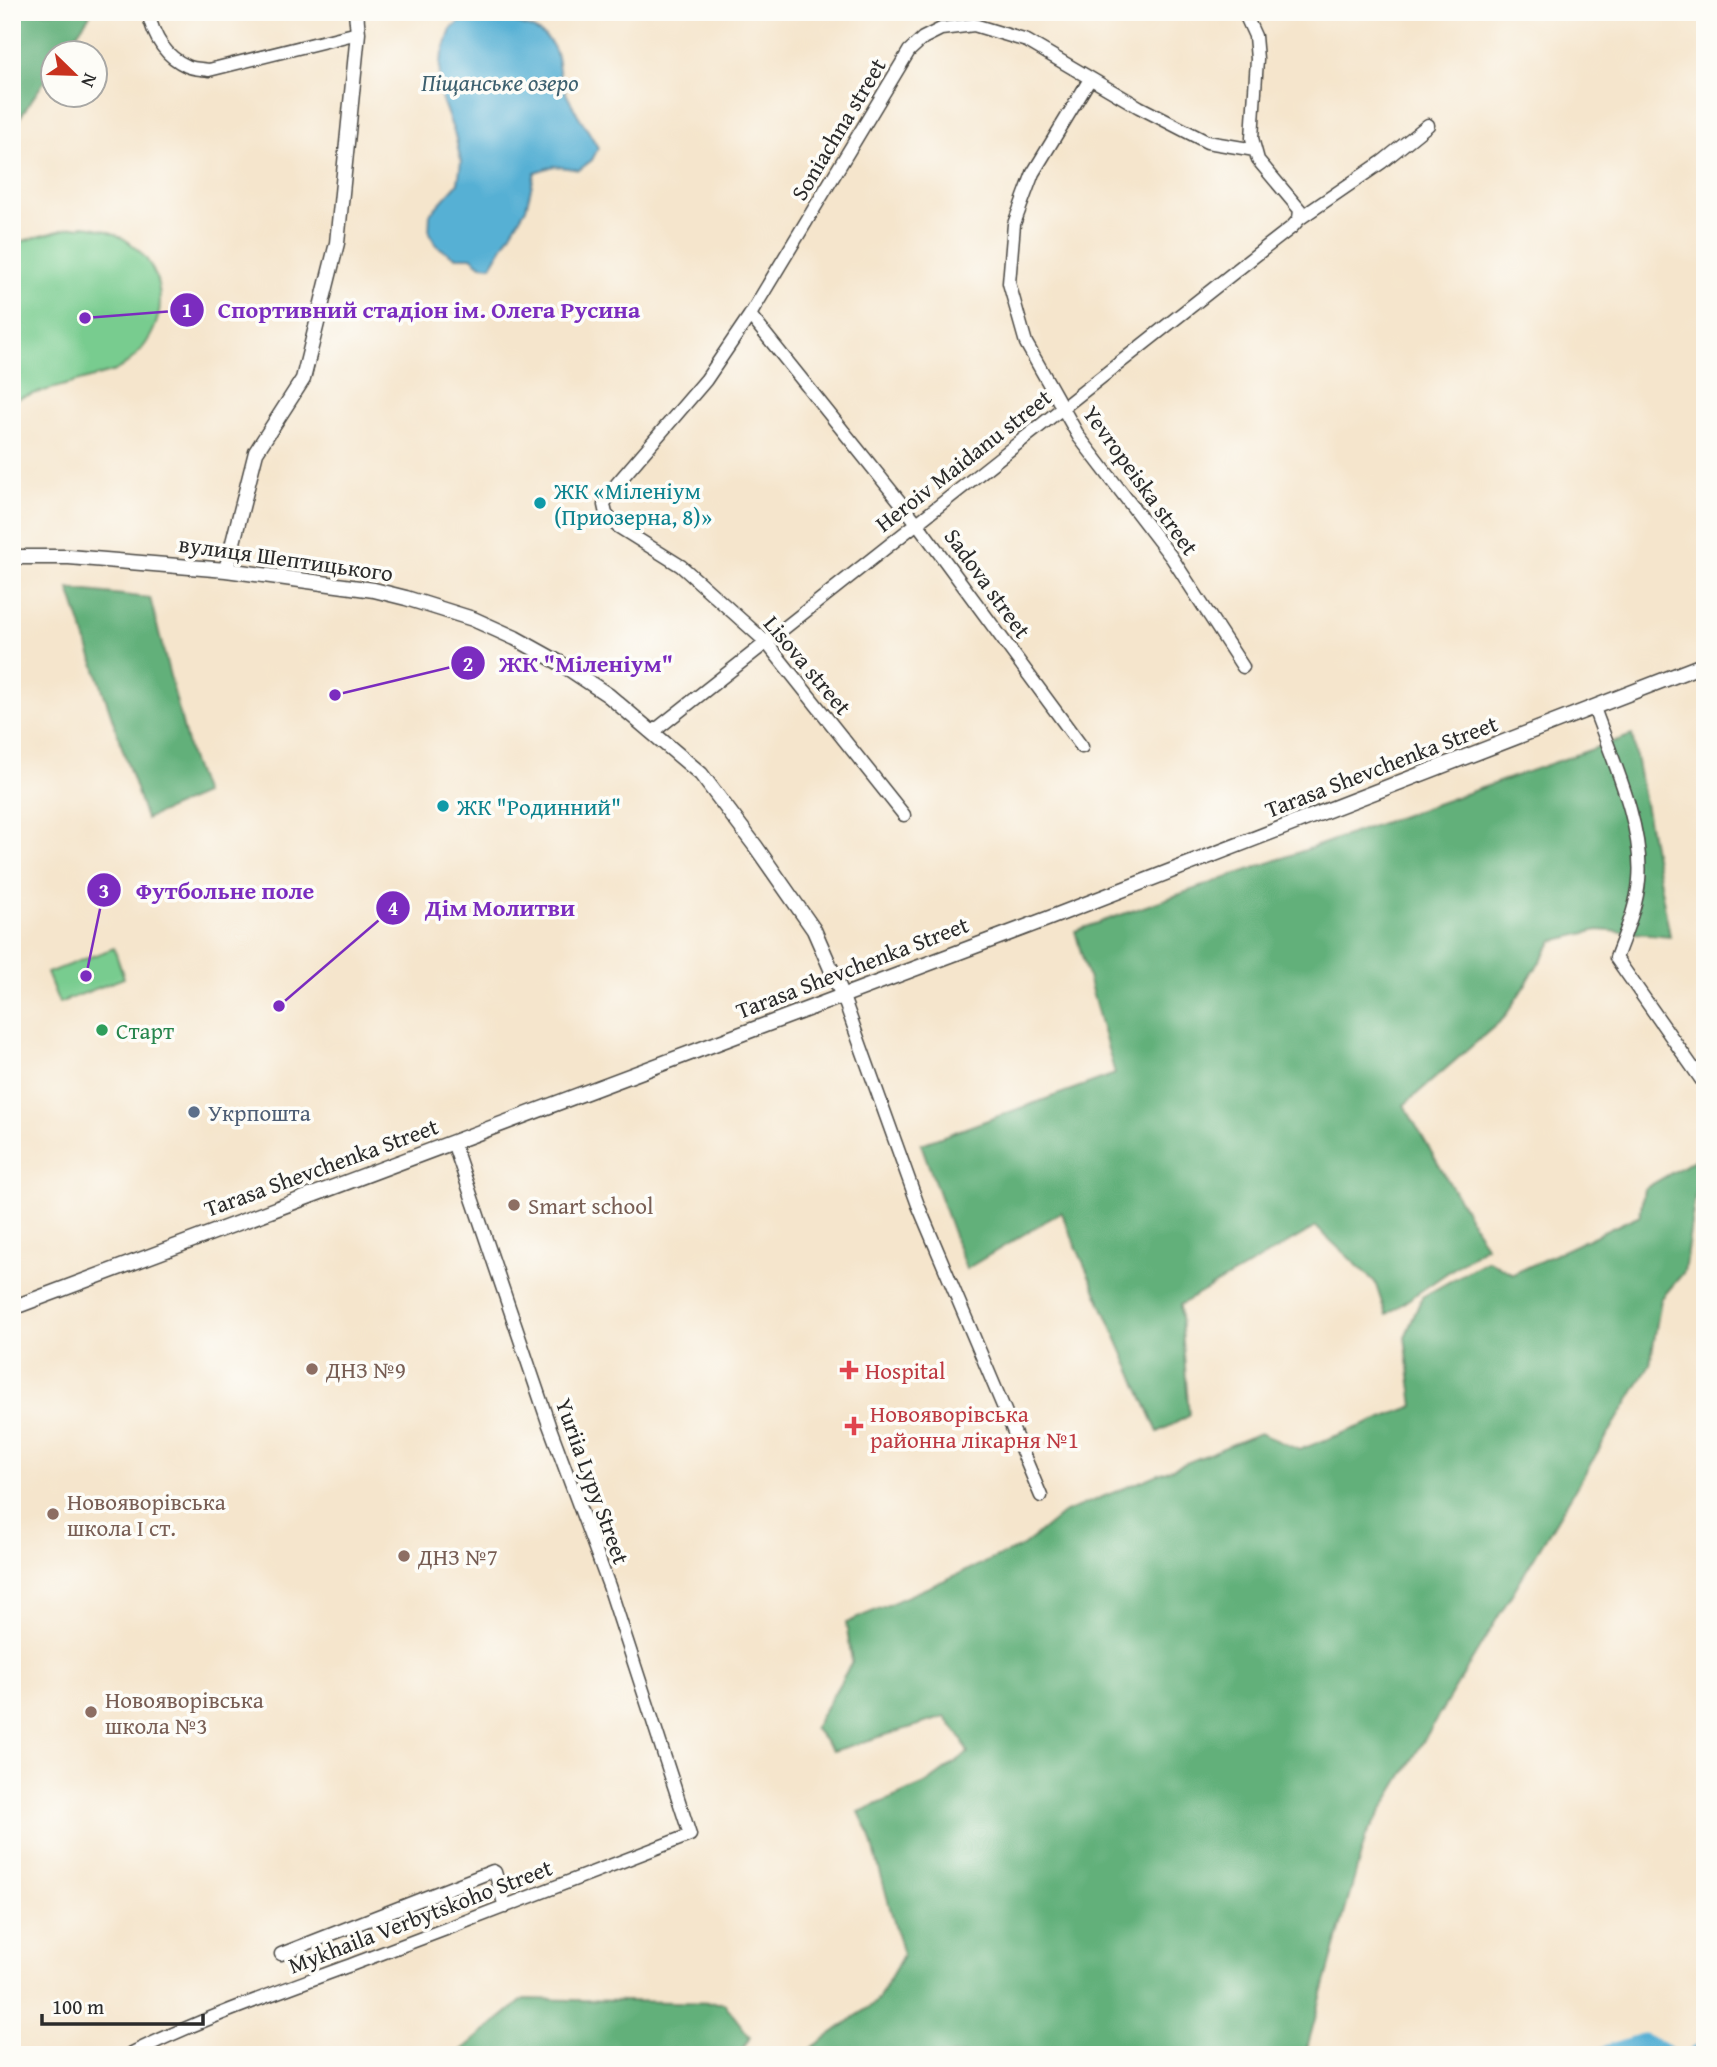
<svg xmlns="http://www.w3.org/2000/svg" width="1717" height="2067" font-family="'Gentium Book Plus',serif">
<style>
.green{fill:#78cc8f;stroke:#527c5d;stroke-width:2}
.forest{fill:#62b07a;stroke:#466e52;stroke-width:2}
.water{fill:#57b0d4;stroke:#416e80;stroke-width:2}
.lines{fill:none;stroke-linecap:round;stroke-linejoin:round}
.stream{stroke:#57b0d4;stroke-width:3.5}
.river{stroke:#57b0d4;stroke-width:19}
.minor-casing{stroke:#494743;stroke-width:15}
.tertiary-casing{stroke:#494743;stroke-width:17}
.minor{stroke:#fff;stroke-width:12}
.tertiary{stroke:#fff;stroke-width:14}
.culture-dot{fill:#0f9aa8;stroke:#fdfcf7;stroke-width:2.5}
.leisure-dot{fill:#2e9e5b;stroke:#fdfcf7;stroke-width:2.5}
.service-dot{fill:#5c6f8a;stroke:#fdfcf7;stroke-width:2.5}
.education-dot{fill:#8d6e63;stroke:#fdfcf7;stroke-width:2.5}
.health-dot{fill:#e0444e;stroke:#fdfcf7;stroke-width:2.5}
.labels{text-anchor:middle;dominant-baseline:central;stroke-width:7;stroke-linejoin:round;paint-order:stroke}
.street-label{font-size:23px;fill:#2b2b2b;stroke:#fdfcf7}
.culture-label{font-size:23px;fill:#0d838f;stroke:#fdfcf7;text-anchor:start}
.leisure-label{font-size:23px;fill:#27864d;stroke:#fdfcf7;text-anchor:start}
.service-label{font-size:23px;fill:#4e5e75;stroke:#fdfcf7;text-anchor:start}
.education-label{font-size:23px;fill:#785e54;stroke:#fdfcf7;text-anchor:start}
.health-label{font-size:23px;fill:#be3a42;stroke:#fdfcf7;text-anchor:start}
.water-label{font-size:24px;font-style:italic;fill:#3d606f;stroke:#fdfcf7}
.leader{fill:none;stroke:#7b2cbf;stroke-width:2.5}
.callout-dot{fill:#7b2cbf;stroke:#fdfcf7;stroke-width:2.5}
.mark-label{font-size:21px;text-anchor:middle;font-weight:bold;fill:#fff}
.callout-label{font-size:24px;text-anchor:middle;font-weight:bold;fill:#7b2cbf;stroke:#fdfcf7;stroke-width:7;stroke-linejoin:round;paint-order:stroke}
</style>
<rect width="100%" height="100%" fill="#fdfcf7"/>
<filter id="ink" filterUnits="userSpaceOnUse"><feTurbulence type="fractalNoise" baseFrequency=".0143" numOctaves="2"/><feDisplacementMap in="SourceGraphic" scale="14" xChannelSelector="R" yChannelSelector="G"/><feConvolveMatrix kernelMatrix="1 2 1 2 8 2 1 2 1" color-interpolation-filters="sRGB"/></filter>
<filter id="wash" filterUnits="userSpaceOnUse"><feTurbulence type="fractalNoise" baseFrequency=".00686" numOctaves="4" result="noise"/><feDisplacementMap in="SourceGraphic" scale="28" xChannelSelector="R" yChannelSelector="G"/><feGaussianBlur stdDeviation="1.57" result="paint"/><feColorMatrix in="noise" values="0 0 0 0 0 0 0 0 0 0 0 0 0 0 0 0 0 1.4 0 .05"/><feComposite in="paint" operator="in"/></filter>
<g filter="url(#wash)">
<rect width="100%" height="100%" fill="#f5e5cc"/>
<path class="green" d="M84,226C168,235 188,329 115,371L12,400V244L69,228Z
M114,948L124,978L59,1003L47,973Z"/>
<path class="forest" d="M12,12H92L64,52H52V70L12,129Z
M69,589L150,598L191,758L204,794L146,819Z
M1632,735L1670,936L1598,930L1553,941L1504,1018L1404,1105L1486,1246L1386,1315L1375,1282L1316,1227L1180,1305L1189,1416L1158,1432L1061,1212L966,1269L921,1144L1115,1074L1075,931Z
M1701,1156L1684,1272L1661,1299L1650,1365L1366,1836L1305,2055H802L877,2001L903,1955L870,1835L859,1812L925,1784L968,1753L962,1739L945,1717L833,1751L814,1728L852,1662L846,1623L1023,1546L1065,1512L1260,1433L1299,1450L1414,1406L1405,1337L1422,1297L1488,1260L1513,1274L1640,1215L1644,1189Z
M524,1999L724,2003L750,2037L740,2055H456Z"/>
<path class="water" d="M492,18C515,23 547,26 556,53C559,62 558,72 561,80C569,105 586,125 598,148L592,160L579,170L554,166L535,172L526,208L491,266L481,265L471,257H455L437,246L429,233L430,214L458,183L461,162L455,135L439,92L440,62L451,29L462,20Z"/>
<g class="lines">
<path class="stream" d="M492,18L498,12"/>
<path class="river" d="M1547,2055L1550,2053L1559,2055
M1606,2055L1643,2043L1667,2055
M1697,2055L1705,2051"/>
</g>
</g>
<g filter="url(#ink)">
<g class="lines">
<g class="minor-casing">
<path id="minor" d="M148,12C153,35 164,56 187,66C193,69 203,69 209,70L358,33
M1244,12L1255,36L1257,59L1252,138L1258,160L1300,210L1299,219
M1090,79L1033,173L1014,224L1009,283L1026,343L1079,437L1172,558L1243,667
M750,315L917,523L1082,747
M1594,708C1612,758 1644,827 1639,880C1637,907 1625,933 1616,958L1705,1085
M653,732L1256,255L1292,227L1299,219L1382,162L1428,125
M904,815L766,642L681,566L617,526L606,514L604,505L609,493L706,380L750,315L909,51L923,38L941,29L974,25L1027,41L1139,107L1207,142L1255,150
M842,994L918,1205L1041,1496
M281,1954L493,1871L495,1872L505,1907
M128,2055C204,2017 284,1990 364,1960C473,1919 582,1877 690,1835L609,1586L549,1425L453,1142"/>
</g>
<g class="tertiary-casing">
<path id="tertiary" d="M12,557H69L226,570L374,590L406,598L473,619L515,638L560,663L608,695L701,774L756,847L814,930L842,994
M226,570L256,452L303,379L337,243L358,33L356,12
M12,1308L1047,919L1705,664"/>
</g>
<use href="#minor" class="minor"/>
<use href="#tertiary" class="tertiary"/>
</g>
</g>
<g class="culture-dot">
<circle cx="540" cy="503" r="7"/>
<circle cx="443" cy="806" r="7"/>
</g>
<circle class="leisure-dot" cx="102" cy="1030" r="7"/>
<circle class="service-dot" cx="194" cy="1112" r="7"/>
<g class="education-dot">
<circle cx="514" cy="1205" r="7"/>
<circle cx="312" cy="1369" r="7"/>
<circle cx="53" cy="1514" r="7"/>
<circle cx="404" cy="1556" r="7"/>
<circle cx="91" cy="1712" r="7"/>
</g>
<g class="health-dot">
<path d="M845.5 1359.5h7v7h7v7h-7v7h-7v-7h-7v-7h7z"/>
<path d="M850.5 1415.5h7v7h7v7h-7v7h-7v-7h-7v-7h7z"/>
</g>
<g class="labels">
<g class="street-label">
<text transform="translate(838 129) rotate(-59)">Soniachna street</text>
<text transform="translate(963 460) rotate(-38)">Heroiv Maidanu street</text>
<text transform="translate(1141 480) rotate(54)">Yevropeiska street</text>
<text transform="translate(286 558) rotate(8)">вулиця Шептицького</text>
<text transform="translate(988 583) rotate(54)">Sadova street</text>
<text transform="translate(808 665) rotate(50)">Lisova street</text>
<text transform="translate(1381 766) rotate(-21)">Tarasa Shevchenka Street</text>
<text transform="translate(852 967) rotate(-21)">Tarasa Shevchenka Street</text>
<text transform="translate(321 1167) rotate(-20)">Tarasa Shevchenka Street</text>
<text transform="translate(593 1481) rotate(70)">Yuriia Lypy Street</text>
<text transform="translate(420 1916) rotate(-21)">Mykhaila Verbytskoho Street</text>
</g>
<g class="culture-label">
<text x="554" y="490">ЖК «Міленіум<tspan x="554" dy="26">(Приозерна, 8)»</tspan></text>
<text x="457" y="806">ЖК "Родинний"</text>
</g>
<g class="leisure-label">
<text x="116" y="1030">Старт</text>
</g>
<g class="service-label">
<text x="208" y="1112">Укрпошта</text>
</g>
<g class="education-label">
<text x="528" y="1205">Smart school</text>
<text x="326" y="1369">ДНЗ №9</text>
<text x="67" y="1501">Новояворівська<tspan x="67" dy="26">школа І ст.</tspan></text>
<text x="418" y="1556">ДНЗ №7</text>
<text x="105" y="1699">Новояворівська<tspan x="105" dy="26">школа №3</tspan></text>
</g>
<g class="health-label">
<text x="865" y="1370">Hospital</text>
<text x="870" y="1413">Новояворівська<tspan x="870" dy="26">районна лікарня №1</tspan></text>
</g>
<g class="water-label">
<text x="500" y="82">Піщанське озеро</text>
</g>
</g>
<path class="leader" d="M85 318L187 310M335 695L468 663M86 976L104 890M279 1006L393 908"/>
<g class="callout-dot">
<circle cx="85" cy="318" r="7"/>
<circle cx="335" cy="695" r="7"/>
<circle cx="86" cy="976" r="7"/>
<circle cx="279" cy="1006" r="7"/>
<circle cx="187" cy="310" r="18"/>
<circle cx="468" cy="663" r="18"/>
<circle cx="104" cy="890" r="18"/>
<circle cx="393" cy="908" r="18"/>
</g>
<g class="mark-label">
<text x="187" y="317">1</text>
<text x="468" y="671">2</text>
<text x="104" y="898">3</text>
<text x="393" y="915">4</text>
</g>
<g class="callout-label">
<text x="429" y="318">Спортивний стадіон ім. Олега Русина</text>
<text x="586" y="672">ЖК "Міленіум"</text>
<text x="225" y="899">Футбольне поле</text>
<text x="500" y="916">Дім Молитви</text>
</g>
<rect width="1717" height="2067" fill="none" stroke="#fdfcf7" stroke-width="42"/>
<g transform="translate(74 74) rotate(113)"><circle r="33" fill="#fdfcf7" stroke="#a9a8a5" stroke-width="2"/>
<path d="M0-5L12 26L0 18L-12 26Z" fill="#c8321e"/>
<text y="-10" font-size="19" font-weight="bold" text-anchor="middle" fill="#2b2b2b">N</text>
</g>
<path d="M42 2014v10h161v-10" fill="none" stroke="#2b2b2b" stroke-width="3.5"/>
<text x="52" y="2014" font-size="21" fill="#2b2b2b" stroke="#fdfcf7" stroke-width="5" paint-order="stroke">100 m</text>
</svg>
